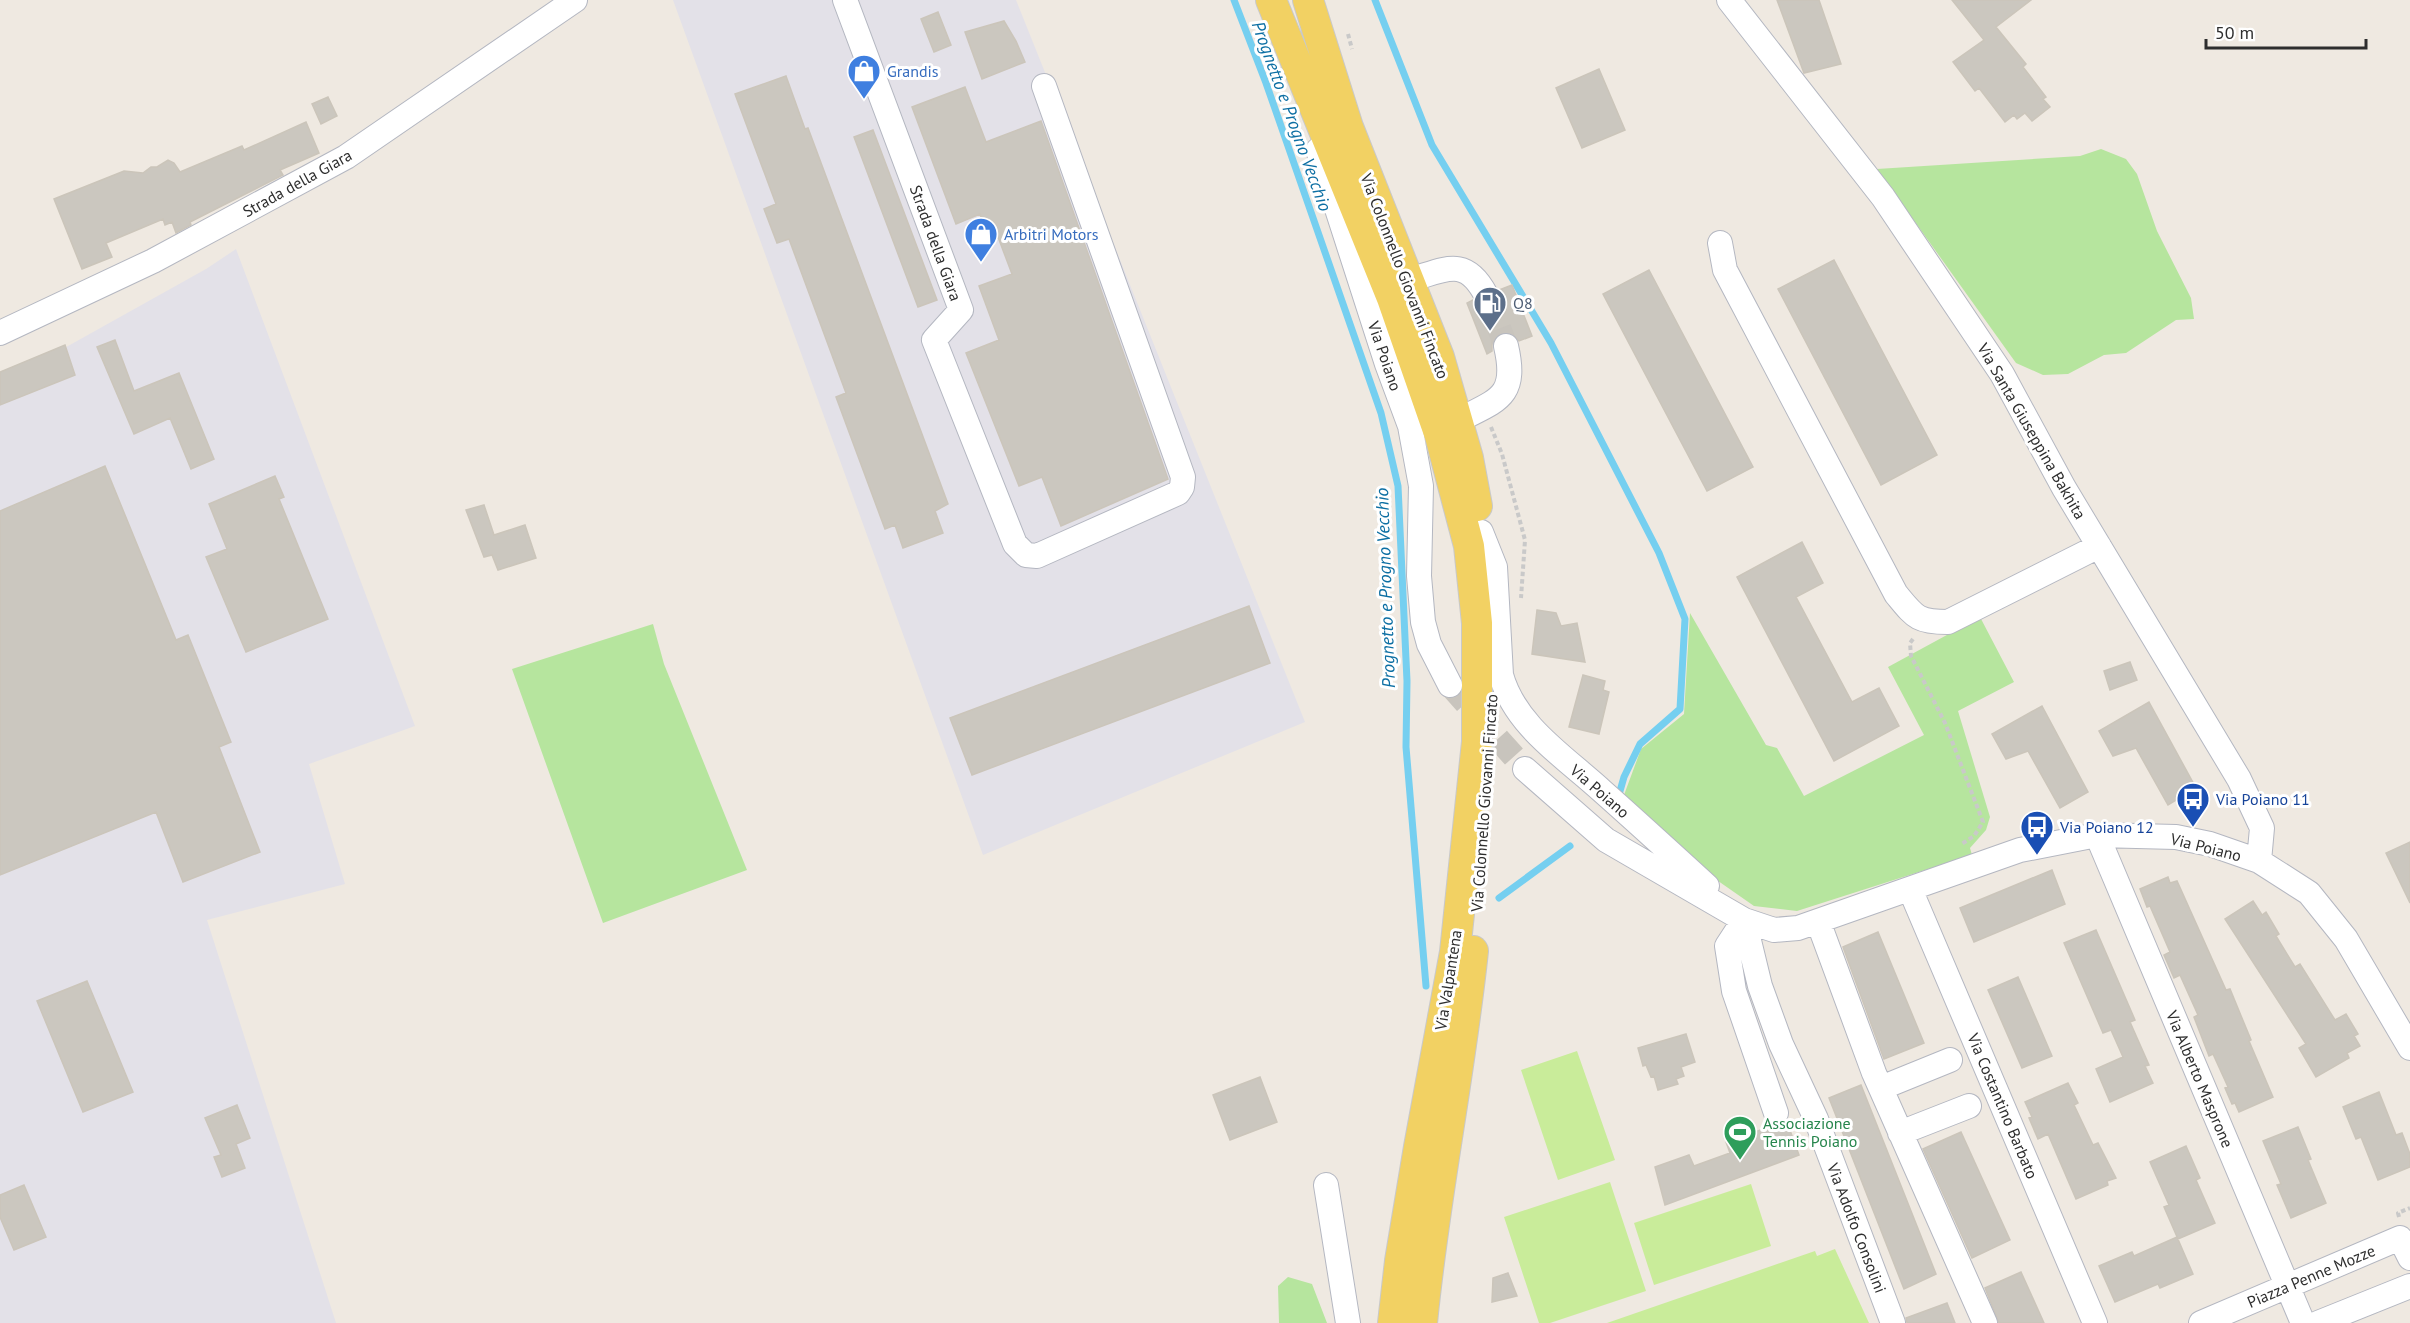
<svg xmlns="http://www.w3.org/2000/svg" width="2410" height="1323" font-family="'PT Sans',sans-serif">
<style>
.industrial{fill:#e3e1e8}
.green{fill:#b6e59e}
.pitch{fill:#c9ec9a}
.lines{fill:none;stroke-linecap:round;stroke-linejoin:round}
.stream{stroke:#75cff0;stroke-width:7}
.building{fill:#cbc7bf;stroke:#cbc5ba;stroke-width:1.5}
.minor-tunnel{stroke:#c8c4bd;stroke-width:24;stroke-dasharray:24 12;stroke-linecap:butt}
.minor-casing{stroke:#b4b7c1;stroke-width:26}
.major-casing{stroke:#c9c9c9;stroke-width:32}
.path{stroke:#c9c9c9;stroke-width:4;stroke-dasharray:4.5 3;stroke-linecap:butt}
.minor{stroke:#fff;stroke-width:24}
.major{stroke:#f2d163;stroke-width:30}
.labels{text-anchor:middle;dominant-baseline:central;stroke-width:6;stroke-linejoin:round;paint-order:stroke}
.shop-label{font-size:16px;fill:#366cbe;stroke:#fff;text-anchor:start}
.street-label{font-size:16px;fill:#2e2e2e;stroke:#fff}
.service-label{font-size:16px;fill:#4e5e75;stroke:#fff;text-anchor:start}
.transit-label{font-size:16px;fill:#164399;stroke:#fff;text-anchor:start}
.leisure-label{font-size:16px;fill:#27864d;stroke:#fff;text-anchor:start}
.water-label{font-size:18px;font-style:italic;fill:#0d6fa3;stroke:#fff}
</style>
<rect width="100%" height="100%" fill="#efe9e1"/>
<path class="industrial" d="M673,0H1016L1305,722L983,855Z
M236,249L415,726L309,764L345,884L207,920L336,1323H0V384L206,269Z"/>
<path class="green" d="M2101,149L2126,159L2137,174L2157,231L2191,298L2194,319L2176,320L2126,353L2104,355L2068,374L2043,375L2016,363L1877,169L2080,156Z
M1690,613L1766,745L1777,748L1804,796L1924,735L1888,667L1980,617L2014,682L1958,711L1990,817L1986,830L1970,848L1972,855L1797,911L1754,906L1711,876L1624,795L1641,749L1684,714Z
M653,624L664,664L747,870L603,923L512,669Z
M1288,1277L1312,1284L1327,1323H1279L1278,1286Z"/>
<path class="pitch" d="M1577,1051L1615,1160L1558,1180L1521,1070Z
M1610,1182L1646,1291L1550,1323H1539L1504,1217Z
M1751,1184L1771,1246L1654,1285L1634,1223Z
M1835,1249L1869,1323H1607L1815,1251L1817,1256Z"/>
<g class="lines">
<path class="stream" d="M1234,0L1266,83L1381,413L1398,486L1407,681L1406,747L1426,986
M1375,0L1432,145L1551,343L1659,553L1685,619L1680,709L1640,744L1624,777L1618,798
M1499,898L1570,846"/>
</g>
<path class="building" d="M1777,0H1819L1841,64L1804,73Z
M1952,0H2031L1996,27L2026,64L2023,67L2046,97L2043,99L2050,107L2032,121L2025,113L2017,119L2014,115L2005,122L1979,88L1975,91L1953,62L1984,40Z
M938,12L951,45L934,52L921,19Z
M1004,21L1016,41L1025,62L982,79L965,32Z
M1599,69L1625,130L1582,148L1556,88Z
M786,76L805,129L808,128L948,504L935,511L943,533L903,548L895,525L885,529L836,397L846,393L789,239L777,243L764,209L776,204L735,94Z
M965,87L986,142L1041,121L1168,479L1061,526L1042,477L1019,486L966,353L999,340L979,286L1012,274L998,237L990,241L980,214L956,224L912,107Z
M328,97L337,116L321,124L312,104Z
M306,122L319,153L280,170L283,175L190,222L191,225L176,233L172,222L165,225L163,219L106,243L112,257L82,269L54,199L124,171L143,173L151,167H157L168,160L174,163L180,172L242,146L244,150Z
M873,130L937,300L918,307L854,137Z
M1834,260L1937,455L1881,485L1778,289Z
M1649,270L1753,467L1707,491L1603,294Z
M1512,285L1532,336L1519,341L1511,333L1503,332L1496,335L1492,342V351L1487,354L1467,303L1473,300L1480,308L1493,307L1499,301V290Z
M115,340L134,391L179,373L214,459L191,469L170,418L134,434L97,347Z
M65,345L75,375L0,405V372Z
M105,466L176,640L188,635L231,742L219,747L260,852L183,882L156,812L0,875V511Z
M275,476L284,497L279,499L328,619L246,652L206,557L227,549L209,504Z
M484,505L494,535L525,525L536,558L498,570L492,555L484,557L466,510Z
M1802,542L1823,583L1796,597L1852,702L1879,688L1899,726L1834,761L1737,577Z
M1249,606L1270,663L972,775L950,718Z
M1537,610L1556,613L1561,626L1577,623L1585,662L1532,654Z
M2130,662L2137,680L2110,690L2104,671Z
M1583,675L1605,681L1603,690L1609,692L1599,734L1569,727Z
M2149,702L2196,788L2168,805L2136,748L2113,756L2099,731Z
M2042,706L2088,792L2060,808L2028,751L2006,759L1992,734Z
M2410,842V903L2386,853Z
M2052,870L2065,904L1974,942L1960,908Z
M2168,877L2170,883L2177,881L2226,990L2230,989L2251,1040L2249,1041L2273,1097L2239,1112L2235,1103L2232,1104L2225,1088L2228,1087L2213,1054L2209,1056L2194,1017L2198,1015L2180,975L2174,978L2164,955L2170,952L2150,906L2147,907L2140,889Z
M2253,901L2262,915L2266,912L2279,934L2276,936L2295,967L2300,964L2335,1020L2346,1014L2358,1034L2354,1036L2360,1046L2347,1053L2349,1058L2316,1077L2299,1048L2306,1044L2225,919Z
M2096,930L2135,1020L2130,1022L2149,1065L2145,1066L2153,1083L2110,1102L2096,1069L2123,1057L2111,1030L2103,1033L2064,943Z
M1878,932L1924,1043L1884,1059L1843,947Z
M2018,977L2052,1056L2022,1068L1988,990Z
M87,981L133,1092L83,1112L37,1001Z
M1686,1034L1695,1062L1681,1067L1684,1076L1676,1079L1678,1084L1658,1090L1654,1076L1651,1077L1646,1065L1643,1066L1638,1048Z
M1260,1077L1277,1122L1230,1140L1213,1095Z
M2068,1083L2078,1103L2074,1105L2093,1145L2098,1143L2116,1178L2107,1181L2108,1185L2076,1199L2048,1134L2038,1139L2029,1118L2032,1117L2025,1102Z
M1861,1085L1936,1274L1904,1289L1829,1098Z
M2379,1092L2396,1135L2402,1133L2410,1154V1167L2378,1180L2361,1137L2356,1139L2343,1107Z
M237,1105L250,1138L236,1144L245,1168L222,1177L214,1157L221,1155L205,1118Z
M1787,1122L1799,1155L1665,1205L1655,1167L1689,1155L1694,1166L1730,1153L1726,1142L1772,1126L1780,1127Z
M2298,1127L2311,1159L2308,1160L2326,1203L2291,1218L2277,1185L2281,1184L2263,1141Z
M1961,1132L2010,1240L1972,1258L1923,1149Z
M2186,1146L2200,1178L2196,1180L2215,1223L2178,1239L2164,1207L2169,1205L2150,1162Z
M24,1185L46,1237L14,1250L0,1217V1195Z
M2177,1237L2193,1274L2160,1288L2158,1284L2115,1302L2099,1266L2132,1252L2134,1256Z
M2021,1272L2044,1323H1999L1985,1288Z
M1508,1273L1517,1296L1492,1302L1493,1278Z
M1947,1303L1955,1323H1907L1906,1318Z"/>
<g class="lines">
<path class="minor-tunnel" d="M1486,295L1506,346
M1450,685L1525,769"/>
<g class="minor-casing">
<path id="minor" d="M845,0L961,310L934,340L1015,544L1026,555L1037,556L1178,493L1182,487L1183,477L1044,86
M1729,0L1883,197L2002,374L2064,488L2239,779L2262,828L2259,861
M1318,150L1387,364L1410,426L1421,486L1419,576L1423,622L1429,644L1450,685
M1720,243L1725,270L1896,594C1915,617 1917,622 1948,622L2099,546
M1409,280C1445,270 1465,255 1486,295
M0,333L153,261L346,157L575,0
M1457,421C1497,400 1518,398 1506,346
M1481,532L1495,567L1501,675C1515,726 1565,757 1602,791C1637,822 1672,854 1707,886
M1525,769L1606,840L1744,920L1774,930L1798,928L2020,850L2097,835L2176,837L2210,844L2259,861L2309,893L2346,939L2410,1048
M2097,835L2303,1323
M1910,889L2095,1323
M1744,920L1760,986L1781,1044L1816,1119L1893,1323
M1744,920L1727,946L1734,991L1776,1113
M1818,921L1874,1073L1985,1323
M1881,1088L1950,1060
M1900,1133L1969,1106
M1326,1185L1348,1323
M2201,1323L2400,1238L2410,1258
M2318,1323L2410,1286"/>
</g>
<g class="major-casing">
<path id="major" d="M1271,0L1392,298L1440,436L1469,546L1477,623V742L1455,952L1419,1147L1400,1261L1393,1323
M1308,0L1348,127L1439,357L1468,458L1477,506
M1422,1323C1434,1198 1460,1076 1473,951"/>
</g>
<path class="path" d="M1348,34L1352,49
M1491,427L1502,454L1525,540L1521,598
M1913,639L1910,643L1911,656L1945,723L1983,822L1974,836L1960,845
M2399,1217L2398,1213L2410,1208"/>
<use href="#minor" class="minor"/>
<use href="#major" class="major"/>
</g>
<defs>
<g id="shop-pin" transform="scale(1.725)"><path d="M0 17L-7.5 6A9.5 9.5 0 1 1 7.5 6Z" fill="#3f7fe0" stroke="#fff"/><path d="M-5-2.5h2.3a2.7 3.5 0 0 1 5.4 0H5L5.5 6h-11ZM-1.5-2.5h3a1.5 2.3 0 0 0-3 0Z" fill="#fff"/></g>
<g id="fuel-pin" transform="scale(1.725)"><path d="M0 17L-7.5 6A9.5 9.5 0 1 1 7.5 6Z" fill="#5c6f8a" stroke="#fff"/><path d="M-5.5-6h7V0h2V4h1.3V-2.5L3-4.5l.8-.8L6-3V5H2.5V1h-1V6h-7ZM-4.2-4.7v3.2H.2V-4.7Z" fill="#fff"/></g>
<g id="bus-pin" transform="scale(1.725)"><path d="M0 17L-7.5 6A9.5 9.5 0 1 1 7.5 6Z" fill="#1a4fb4" stroke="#fff"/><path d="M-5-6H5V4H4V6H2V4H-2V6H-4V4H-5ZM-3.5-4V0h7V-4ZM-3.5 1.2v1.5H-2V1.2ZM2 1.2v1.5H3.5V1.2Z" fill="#fff"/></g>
<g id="stadium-pin" transform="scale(1.725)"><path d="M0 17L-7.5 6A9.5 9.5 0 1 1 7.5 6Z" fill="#2e9e5b" stroke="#fff"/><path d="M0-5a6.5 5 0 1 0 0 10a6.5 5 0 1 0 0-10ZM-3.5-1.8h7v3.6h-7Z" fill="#fff"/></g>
</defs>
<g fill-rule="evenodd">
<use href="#shop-pin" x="864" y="71"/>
<use href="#shop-pin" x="981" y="234"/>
<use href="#fuel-pin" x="1490" y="303"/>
<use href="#bus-pin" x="2193" y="799"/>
<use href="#bus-pin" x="2037" y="827"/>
<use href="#stadium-pin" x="1740" y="1132"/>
</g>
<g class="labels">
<g class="shop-label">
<text x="887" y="71">Grandis</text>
<text x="1004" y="234">Arbitri Motors</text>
</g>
<g class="street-label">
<text transform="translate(297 183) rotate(-29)">Strada della Giara</text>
<text transform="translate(936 243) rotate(70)">Strada della Giara</text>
<text transform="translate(1405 276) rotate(69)">Via Colonnello Giovanni Fincato</text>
<text transform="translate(1385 356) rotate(71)">Via Poiano</text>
<text transform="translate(2032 431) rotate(60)">Via Santa Giuseppina Bakhita</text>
<text transform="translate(1600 791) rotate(41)">Via Poiano</text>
<text transform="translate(1484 803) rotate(-86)">Via Colonnello Giovanni Fincato</text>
<text transform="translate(2206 847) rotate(14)">Via Poiano</text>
<text transform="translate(1448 980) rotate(-81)">Via Valpantena</text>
<text transform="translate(2200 1079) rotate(67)">Via Alberto Masprone</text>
<text transform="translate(2003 1106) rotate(67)">Via Costantino Barbato</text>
<text transform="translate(1857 1228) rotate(69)">Via Adolfo Consolini</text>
<text transform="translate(2311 1276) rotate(-23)">Piazza Penne Mozze</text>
</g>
<g class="service-label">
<text x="1513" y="303">Q8</text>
</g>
<g class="transit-label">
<text x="2216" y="799">Via Poiano 11</text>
<text x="2060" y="827">Via Poiano 12</text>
</g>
<g class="leisure-label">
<text x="1763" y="1123">Associazione<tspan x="1763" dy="18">Tennis Poiano</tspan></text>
</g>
<g class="water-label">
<text transform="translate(1292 116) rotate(70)">Prognetto e Progno Vecchio</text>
<text transform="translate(1385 588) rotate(-92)">Prognetto e Progno Vecchio</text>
</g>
</g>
<path d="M2206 39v9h160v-9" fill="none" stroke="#2e2e2e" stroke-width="3"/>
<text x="2215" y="39" font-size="18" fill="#2e2e2e" stroke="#ffffff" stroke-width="4.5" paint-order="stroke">50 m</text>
</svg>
